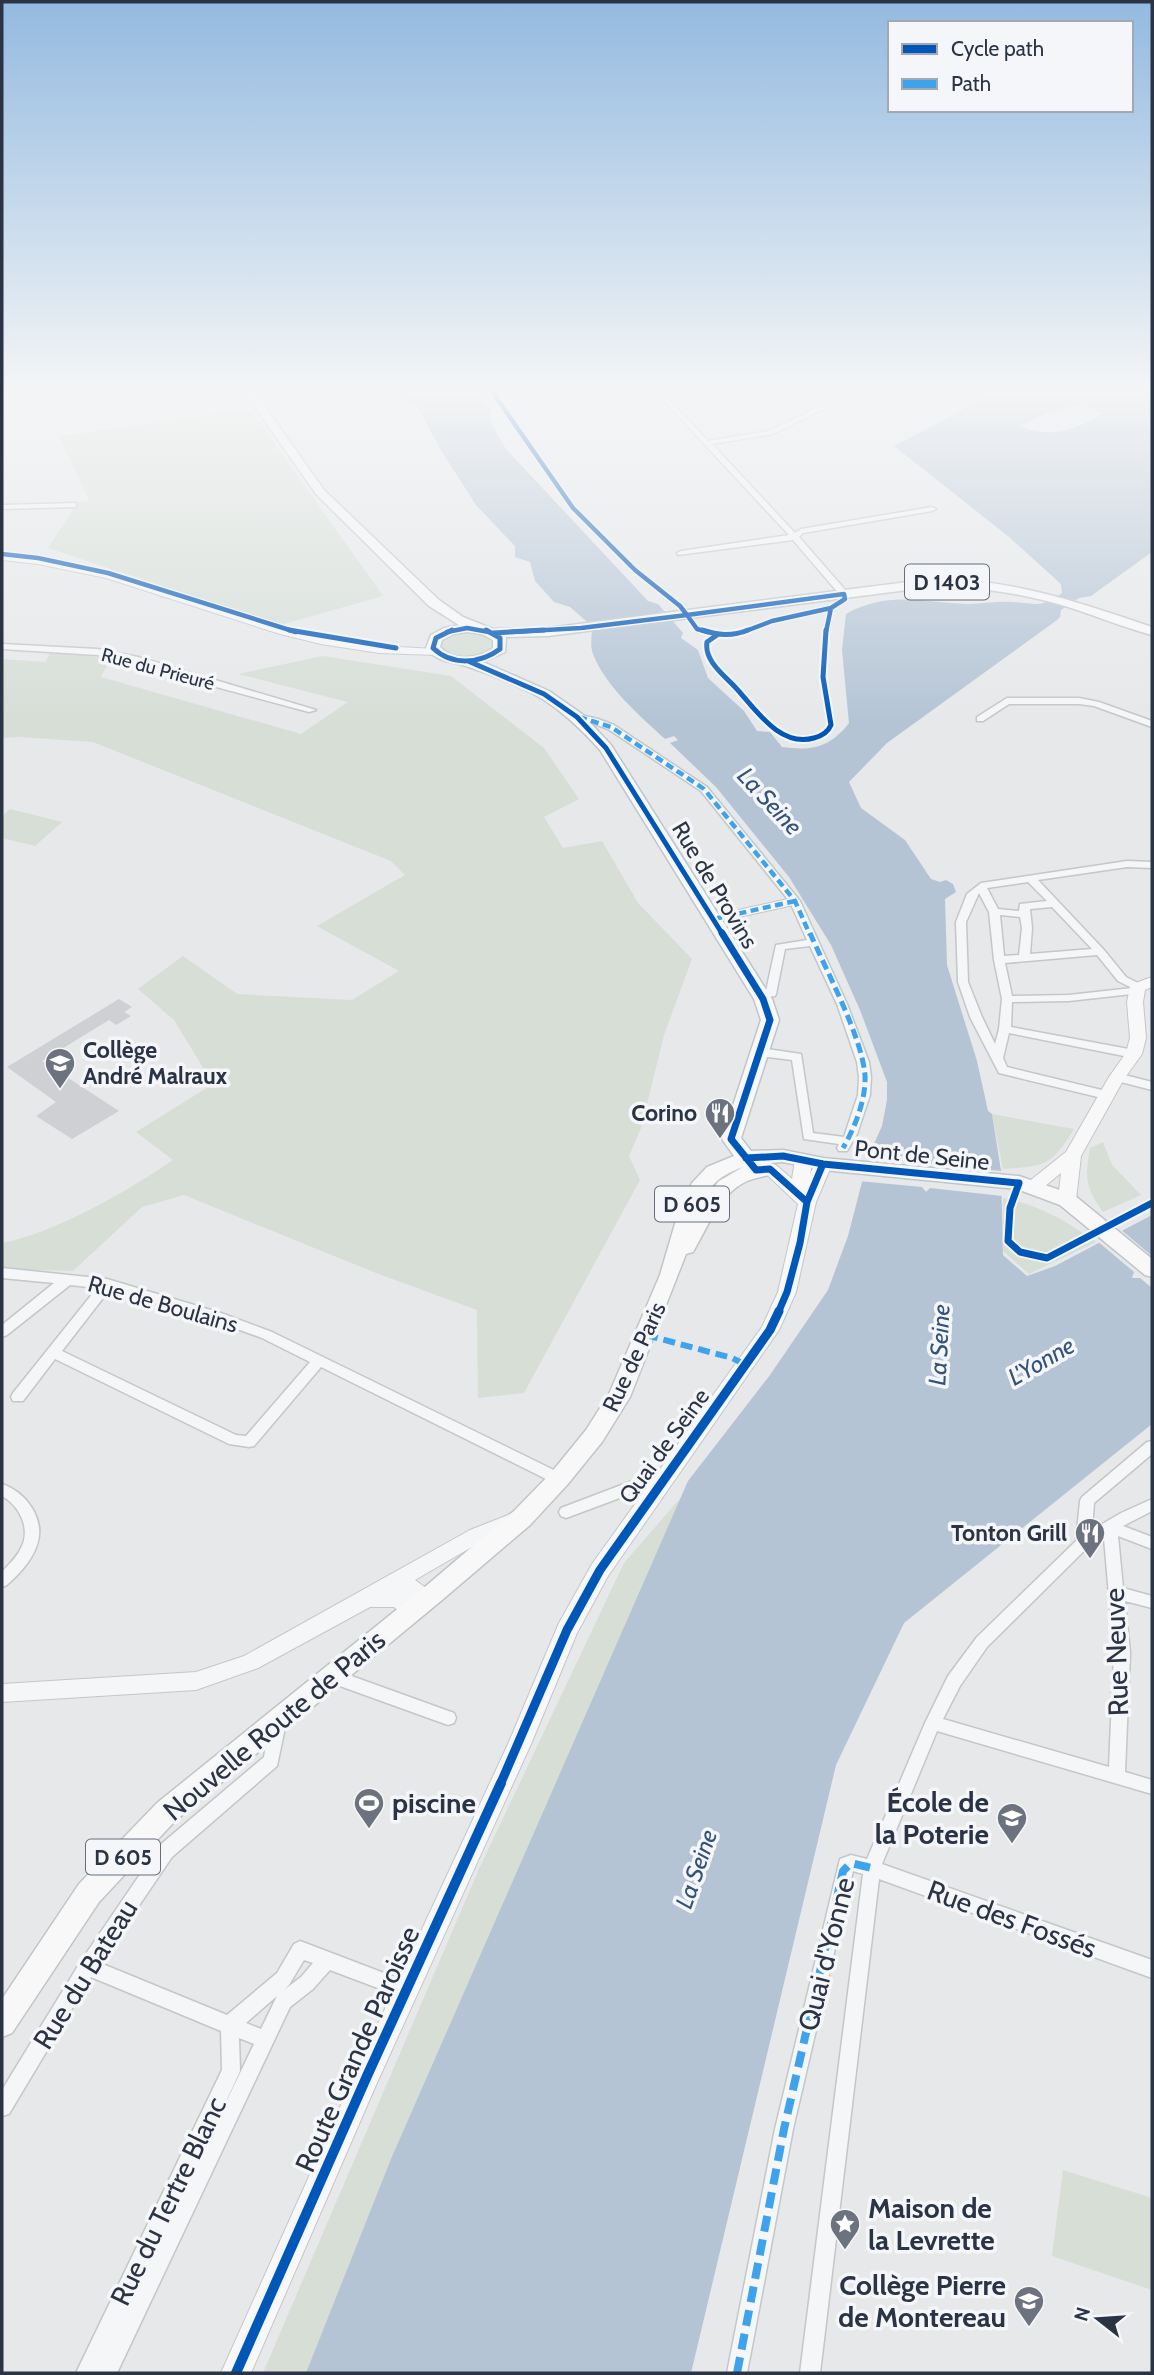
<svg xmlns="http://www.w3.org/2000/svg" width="1154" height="2375" font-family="Cabin,sans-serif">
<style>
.green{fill:#d6ded6}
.water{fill:#b4c4d5;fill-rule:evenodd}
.pier{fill:#e6e8ea}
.building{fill:#ced0d3}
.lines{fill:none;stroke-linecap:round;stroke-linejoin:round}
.pedestrian-casing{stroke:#c4c6c8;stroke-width:9}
.minor-casing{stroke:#c4c6c8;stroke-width:3}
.tertiary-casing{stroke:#c4c6c8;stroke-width:2}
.secondary-casing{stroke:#c4c6c8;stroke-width:2}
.primary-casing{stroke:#c2c5c8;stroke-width:3}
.pedestrian{stroke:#f5f6f7;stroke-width:7}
.minor{fill:#f5f6f7;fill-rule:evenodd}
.tertiary{fill:#f5f6f7;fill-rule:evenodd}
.secondary{fill:#f8f8f8;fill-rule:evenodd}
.primary{fill:#f8f8f8;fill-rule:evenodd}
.quiet-far3{stroke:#3ea3ec;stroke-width:4.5;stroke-dasharray:8 4.5;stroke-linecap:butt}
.quiet-far2{stroke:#3ea3ec;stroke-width:5;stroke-dasharray:10 5;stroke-linecap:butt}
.quiet-far1{stroke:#3ea3ec;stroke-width:6;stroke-dasharray:12 6;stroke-linecap:butt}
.quiet{stroke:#3ea3ec;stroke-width:8;stroke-dasharray:16 8;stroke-linecap:butt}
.cycleway-far4-casing{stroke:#f4f6f9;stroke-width:7}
.cycleway-far3-casing{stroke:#f4f6f9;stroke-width:9}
.cycleway-far2-casing{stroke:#f4f6f9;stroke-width:11}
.cycleway-far1-casing{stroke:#f4f6f9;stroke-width:13}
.cycleway-casing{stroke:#f4f6f9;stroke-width:15}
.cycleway-far4{stroke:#0057b8;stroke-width:4.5}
.cycleway-far3{stroke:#0057b8;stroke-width:5}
.cycleway-far2{stroke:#0057b8;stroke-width:7}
.cycleway-far1{stroke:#0057b8;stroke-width:9}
.cycleway{stroke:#0057b8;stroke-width:10}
.labels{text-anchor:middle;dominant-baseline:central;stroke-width:7;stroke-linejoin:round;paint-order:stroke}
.far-street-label{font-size:19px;fill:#2b3445;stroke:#f4f6f9}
.shield{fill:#f4f6f9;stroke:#676e7b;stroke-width:2}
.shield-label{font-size:21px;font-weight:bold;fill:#2b3445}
.street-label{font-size:23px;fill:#2b3445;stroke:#f4f6f9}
.poi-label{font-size:23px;font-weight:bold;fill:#2b3445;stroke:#f4f6f9;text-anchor:end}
.water-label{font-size:24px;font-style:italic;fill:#34527a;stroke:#f4f6f9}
.near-street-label{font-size:28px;fill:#2b3445;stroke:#f4f6f9}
.near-poi-label{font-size:28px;font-weight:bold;fill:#2b3445;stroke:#f4f6f9;text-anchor:end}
</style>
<rect width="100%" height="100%" fill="#e6e8ea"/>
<path class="green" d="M240,411L253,413L383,596L280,625L48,548L78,502L89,500L59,436Z
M471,632L490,638L492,645C479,659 455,660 441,647L443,639L455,633Z
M53,648L110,660L101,677L301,734L348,702L238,674L323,656L451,676L544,748L579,799L544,817L563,848L602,841L638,903L692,959L664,1035L641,1128L629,1156L640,1180L524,1393L478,1398L477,1310L376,1273L184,1195L142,1207L73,1271L2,1269V1243C53,1234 130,1190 173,1160L136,1132L213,1084L174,1020L138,989L183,956L237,994L352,1000L399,971L317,926L405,875L391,861L93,742L19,737L2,738V659L45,662Z
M10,809L62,822L35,846L2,838V816Z
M992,1114L1074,1129C1051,1166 1046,1166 1003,1169Z
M1103,1142L1112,1165L1141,1195L1103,1212C1085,1187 1085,1178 1090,1148Z
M1003,1198C1040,1205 1066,1221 1096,1242L1029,1274L1003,1251Z
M690,1487L318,2373H263L479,1869L624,1563Z
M1063,2170L1152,2198V2290L1052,2256Z"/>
<path class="water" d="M408,390H470L489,411L491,423L506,449L648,601L658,604L683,633L681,638L698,650L708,678L744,711L757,731L770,732L782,747C811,751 830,748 849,723L842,650L846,614C889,590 922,603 968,604C983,604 997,601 1012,602C1037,603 1040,609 1062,593L1061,584L1009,537L894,446L1000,390H1152V552L1091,596L1079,598L1061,610L1060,617L1057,620L887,743L849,782L861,808L905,840L931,879L940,882L946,880L953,884L956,892L945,899L947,965L977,1061L988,1111L992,1114L1001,1171L1003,1255L1027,1276L1055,1266L1152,1215V1424L904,1623L836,1765L691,2373H306L391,2159L688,1481L770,1375L828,1290L848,1236L869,1155L882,1126L887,1100V1082L860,1010L831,945L789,877L716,787L670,743L678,740L674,736L665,739C639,715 606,687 593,654C590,646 592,634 592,626L570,607L554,602L535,581L530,562L515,557V546L476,505L442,452L417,406L408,402ZM1081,405L1102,413C1078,430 1049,439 1020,426L1045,414Z"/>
<path class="pier" d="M865,1157L922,1163L926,1159L930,1164L1001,1171L1002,1196L930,1188L926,1192L922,1187L858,1181Z
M1119,1228L1152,1256V1288L1140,1278H1132L1134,1272L1096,1240Z"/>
<path class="building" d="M119,999L132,1007L124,1012L131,1016L116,1025L109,1020L42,1061L119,1111L72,1139L36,1116L56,1102L7,1067Z"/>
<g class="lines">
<g class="pedestrian-casing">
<path id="pedestrian" d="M714,919L795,901"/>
</g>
<g class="minor-casing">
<path id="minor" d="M654,390H660L708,441L769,431L854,390H861L773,434L712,444L795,533L801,529L932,507L936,509L932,511L803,533L799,537L847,592L848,594L844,596H841L793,540L678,555L677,553L681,551L789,535Z
M76,503V507H73L2,509V505Z
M2,644L97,649L138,657L316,710L309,712L194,681L136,662L97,655L2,649Z
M1007,698H1079L1099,702L1152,721V727L1094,706L1079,704H1009L983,721H977V717Z
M577,714L598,719L614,725L707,787L800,901L847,1004L869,1062L871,1077L870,1095L857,1134L847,1151H839L837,1148L839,1144L804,1139L792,1060L760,1056L754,1052L760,1048L801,1054L813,1133L844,1137L858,1095L859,1077L857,1062L837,1004L810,946L785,949L776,994L775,996L761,998L756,995L757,993L766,991L776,945L807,940L790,902L701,791L608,729L592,723L574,719L573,717Z
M1127,861L1152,862V868L1127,867L1038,880L1104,950L1126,977L1142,985L1143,987L1141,993L1069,1001L1012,1002L1011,1027L1134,1050L1140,1054L1134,1058L1009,1033L1003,1058L1007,1067L1110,1092L1112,1095L1110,1098L1106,1099L999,1073L970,1017L958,982L956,922L967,894L981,883ZM1028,882L1047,901L1020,904L1019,911L998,909L987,888ZM979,893L989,912L994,960L1002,999L999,1029L995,1044L982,1017L968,982L966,922ZM1052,907L1092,949L1030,954L1032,928L1030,909ZM1000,915L1020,917L1022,928L1019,955L1004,956ZM1097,955L1118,981L1132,988L1069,995L1012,996L1005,963Z
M1117,1073L1152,1082V1090L1113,1080L1111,1077Z
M2,1268L107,1279L221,1313L272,1332L564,1475L566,1479L564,1483L559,1485L554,1483L321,1367L254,1446L249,1447L229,1444L55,1359L23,1401H13L11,1397L13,1393L97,1288L70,1285L7,1335L2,1337V1325L54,1283L2,1278ZM110,1289L212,1320L262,1338L310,1362L246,1436L236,1435L62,1351Z
M1152,1441V1454L1094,1503L1092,1530L1121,1513L1152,1499V1511L1123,1526L1152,1537V1549L1118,1536L1123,1588L1152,1596V1608L1125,1601L1130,1653L1125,1772L1152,1780V1794L937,1731L882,1864L1152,1960V1978L879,1879L820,2373H800L863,1874L853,1871L793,2129L747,2373H727L775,2129L840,1859L851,1855L867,1859L925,1723L948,1676L977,1637L1076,1541L1080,1501L1082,1497L1147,1442ZM1104,1538L1114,1653L1109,1767L943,1719L960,1686L987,1647L1088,1547Z
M632,1481L662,1484L664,1488L662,1492L657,1494L633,1493L566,1518L561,1516L559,1512L561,1508Z
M2,1484C26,1492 46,1519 37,1545C31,1562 19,1574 7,1585L2,1587V1572C8,1565 16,1558 20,1550C32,1530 20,1506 2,1496Z
M332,1669L454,1713L456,1718L454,1723L448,1725L326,1681L324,1676L326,1671Z
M278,1716L284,1718L286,1723L277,1766L172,1857L100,1963L227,2015L277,1973L294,1944L300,1941L397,1978L400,1984L397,1990L391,1993L330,1970L313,1989L290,2007L117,2373H76L222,2070L221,2031L91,1977L9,2114L2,2116V2090L81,1961L160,1845L264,1757L270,1723L272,1718ZM304,1960L313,1963L301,1977L284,1990L289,1985ZM277,1996L261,2029L246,2023ZM239,2038L254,2044L217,2121L240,2071Z"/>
</g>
<g class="tertiary-casing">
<path id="tertiary" d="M2,554L38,558L113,574L253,619L321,638L379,646L436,649L441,652L436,655L379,653L321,644L280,634L106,578L38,564L2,560Z
M513,1513L520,1516L522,1521L520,1526L484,1540L415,1580L433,1593L436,1599L433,1605L426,1607L414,1601L422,1611L419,1617C408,1621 402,1614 394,1607H370L258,1668L196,1690L2,1702V1684L196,1672L244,1656L470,1530Z"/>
</g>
<g class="secondary-casing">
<path id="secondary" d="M1152,977V987L1145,990L1143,1002L1146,1038L1142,1054L1124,1079L1081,1156L1076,1200L1067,1206L1058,1200L1061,1173L1039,1191H1027L1024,1187L1027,1183L1066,1152L1109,1077L1126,1053L1130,1038L1127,1002L1130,987L1133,984Z
M804,1154L813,1160L810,1174L817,1160H829L832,1164L816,1202L796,1292L779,1330L608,1576L577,1633L531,1744L376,2085L251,2373H221L358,2067L508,1744L559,1623L592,1564L762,1327L778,1292L798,1204L761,1169L770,1163L776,1165L792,1179L795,1160Z"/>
</g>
<g class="primary-casing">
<path id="primary" d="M243,390H253L324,490L439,600L463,617L493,629L548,628L931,579C1009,578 1079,602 1152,627V635C1122,627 1094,615 1065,606C1020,593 977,586 931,587L548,636L506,637L505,652L483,662L549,691L582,714L611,745L772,999L779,1020L741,1138L751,1151L783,1150L823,1158L1019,1176L1074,1195L1152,1259V1277L1145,1275L1060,1205L1017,1189L823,1170L783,1162L770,1163L778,1169L775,1174C766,1176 756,1177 747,1181C719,1194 708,1227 693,1252L686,1254L630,1397L602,1442L567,1485L530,1525L442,1600L175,1821L99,1902L12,2033L2,2037V1999L79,1884L157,1803L426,1586L514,1511L551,1473L586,1430L609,1394L660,1275L679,1210L692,1183L707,1167L734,1156L722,1139L761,1020L754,999L600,750C582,730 563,711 539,697C518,685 492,675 469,667C453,661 439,664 426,648L431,635L444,628L459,625L429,606L316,494ZM467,632L482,634L493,640V648C477,659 455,662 440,647L442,640L453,634ZM743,1167L719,1181L705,1198C713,1180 725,1174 743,1167Z"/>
</g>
<use href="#pedestrian" class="pedestrian"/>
<use href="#minor" class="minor"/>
<use href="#tertiary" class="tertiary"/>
<use href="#secondary" class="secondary"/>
<use href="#primary" class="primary"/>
<path class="quiet-far3" d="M579,717L611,727L704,789L795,901L810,935
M714,919L795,901"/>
<path class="quiet-far2" d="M810,933C826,970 862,1037 865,1075C866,1100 855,1127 843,1148"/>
<path class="quiet-far1" d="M646,1335L732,1358L746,1365"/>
<path class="quiet" d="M737,2373L784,2129L843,1871L851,1863L872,1868"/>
<g class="cycleway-far4-casing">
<path id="cycleway-far4" d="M491,390L573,508L635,570L680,606L687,615
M2,554L38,558L108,573L296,632
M687,615L697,629L708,632
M687,615L844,594L845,599L831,608L772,621L743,632
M447,632L467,628L489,632
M511,632L581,628L687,615
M826,632L831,608"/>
</g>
<g class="cycleway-far3-casing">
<path id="cycleway-far3" d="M289,630L396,648
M452,630L436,638L433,648C452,666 480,664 500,649V638L486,630
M702,630C718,635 731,637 748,630
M493,633L544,630
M717,635L707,642C704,661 724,675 735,687C755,708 779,748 814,738C822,736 828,732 831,725L823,677L826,630
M468,661L544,694L577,717L606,748L723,935"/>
</g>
<g class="cycleway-far2-casing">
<path id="cycleway-far2" d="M722,933L763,999L770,1020L731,1139L756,1170L770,1169L807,1202
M746,1158L783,1156L823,1164L1019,1183L1010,1208L1008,1241L1020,1252L1047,1258L1152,1203
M778,1313L787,1292L800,1243L807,1202L823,1164"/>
</g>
<g class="cycleway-far1-casing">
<path id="cycleway-far1" d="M500,1785L567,1630L600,1570L770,1330L779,1311"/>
</g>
<g class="cycleway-casing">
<path id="cycleway" d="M236,2373L367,2076L501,1783"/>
</g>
<use href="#cycleway-far4" class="cycleway-far4"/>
<use href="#cycleway-far3" class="cycleway-far3"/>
<use href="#cycleway-far2" class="cycleway-far2"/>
<use href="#cycleway-far1" class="cycleway-far1"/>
<use href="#cycleway" class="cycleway"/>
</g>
<linearGradient id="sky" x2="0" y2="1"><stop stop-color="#93bae0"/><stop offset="0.54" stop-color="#f4f5f6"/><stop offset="1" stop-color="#f4f5f6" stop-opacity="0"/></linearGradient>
<rect width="1154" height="722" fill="url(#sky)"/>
<defs>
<g id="school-pin" transform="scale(1.575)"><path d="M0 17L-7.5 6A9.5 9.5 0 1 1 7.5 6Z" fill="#6c737f" stroke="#f4f6f9"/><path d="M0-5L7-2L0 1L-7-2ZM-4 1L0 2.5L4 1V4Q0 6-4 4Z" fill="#fff"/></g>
<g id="restaurant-pin" transform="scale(1.575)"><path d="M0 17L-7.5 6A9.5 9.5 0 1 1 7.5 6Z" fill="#6c737f" stroke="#f4f6f9"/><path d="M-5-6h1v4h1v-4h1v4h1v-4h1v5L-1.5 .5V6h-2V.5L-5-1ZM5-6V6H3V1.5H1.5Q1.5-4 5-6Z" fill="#fff"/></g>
<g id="stadium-pin" transform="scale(1.575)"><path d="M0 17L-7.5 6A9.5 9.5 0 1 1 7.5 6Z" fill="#6c737f" stroke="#f4f6f9"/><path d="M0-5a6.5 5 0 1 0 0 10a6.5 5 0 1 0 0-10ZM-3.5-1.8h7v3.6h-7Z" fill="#fff"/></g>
<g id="sight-pin" transform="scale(1.575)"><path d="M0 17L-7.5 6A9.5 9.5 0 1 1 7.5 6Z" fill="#6c737f" stroke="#f4f6f9"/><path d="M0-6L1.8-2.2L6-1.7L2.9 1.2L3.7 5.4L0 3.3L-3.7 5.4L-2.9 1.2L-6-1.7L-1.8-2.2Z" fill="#fff"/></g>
</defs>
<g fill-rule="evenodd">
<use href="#school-pin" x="60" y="1063"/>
<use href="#restaurant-pin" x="720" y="1113"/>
<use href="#restaurant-pin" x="1090" y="1533"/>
<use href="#stadium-pin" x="369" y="1803"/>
<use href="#school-pin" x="1012" y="1818"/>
<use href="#sight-pin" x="845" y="2224"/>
<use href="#school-pin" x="1029" y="2301"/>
</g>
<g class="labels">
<g class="far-street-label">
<text transform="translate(158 669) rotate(15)">Rue du Prieuré</text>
</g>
<g class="shield">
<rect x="905" y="564.5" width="84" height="35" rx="5"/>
<rect x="655" y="1186.5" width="74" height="35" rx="5"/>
<rect x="86" y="1839.5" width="74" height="35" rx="5"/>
</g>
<g class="shield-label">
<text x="947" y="582">D 1403</text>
<text x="692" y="1204">D 605</text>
<text x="123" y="1857">D 605</text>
</g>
<g class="street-label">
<text transform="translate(715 885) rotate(59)">Rue de Provins</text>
<text transform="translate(922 1155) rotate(6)">Pont de Seine</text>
<text transform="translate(163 1304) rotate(16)">Rue de Boulains</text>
<text transform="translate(634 1357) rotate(-65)">Rue de Paris</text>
<text transform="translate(664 1446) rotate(-54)">Quai de Seine</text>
</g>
<g class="poi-label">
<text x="83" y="1050" text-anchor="start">Collège<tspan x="83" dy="26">André Malraux</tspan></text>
<text x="697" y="1113">Corino</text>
<text x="1067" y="1533">Tonton Grill</text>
</g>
<g class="water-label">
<text transform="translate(770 801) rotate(47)">La Seine</text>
<text transform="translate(939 1345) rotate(-87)">La Seine</text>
<text transform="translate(1041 1361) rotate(-30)">L'Yonne</text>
<text transform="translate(696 1869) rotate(-71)">La Seine</text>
</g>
<g class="near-street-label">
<text transform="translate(1116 1652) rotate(-92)">Rue Neuve</text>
<text transform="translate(274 1725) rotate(-40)">Nouvelle Route de Paris</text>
<text transform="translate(1012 1919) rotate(20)">Rue des Fossés</text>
<text transform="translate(826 1954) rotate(-76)">Quai d'Yonne</text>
<text transform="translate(85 1974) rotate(-58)">Rue du Bateau</text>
<text transform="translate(357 2049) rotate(-66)">Route Grande Paroisse</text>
<text transform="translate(168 2201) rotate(-64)">Rue du Tertre Blanc</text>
</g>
<g class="near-poi-label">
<text x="989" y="1802">École de<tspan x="989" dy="32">la Poterie</tspan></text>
<text x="392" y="1803" text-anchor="start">piscine</text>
<text x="868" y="2208" text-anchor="start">Maison de<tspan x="868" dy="32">la Levrette</tspan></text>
<text x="1006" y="2285">Collège Pierre<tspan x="1006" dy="32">de Montereau</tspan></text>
</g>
</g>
<rect width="1154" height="2375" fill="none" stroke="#2b3445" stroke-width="7"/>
<rect x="888" y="21" width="245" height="91" fill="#f4f6f9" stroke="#a4a8b1" stroke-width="2"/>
<rect x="902" y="44" width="35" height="10" fill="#0057b8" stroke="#a4a8b1" stroke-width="2"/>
<text x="951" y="56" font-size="21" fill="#2b3445">Cycle path</text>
<rect x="902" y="79" width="35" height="10" fill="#3ea3ec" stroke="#a4a8b1" stroke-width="2"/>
<text x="951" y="91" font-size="21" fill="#2b3445">Path</text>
<g transform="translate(1098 2319) rotate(287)" stroke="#f4f6f9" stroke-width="5" paint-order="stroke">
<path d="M0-5L12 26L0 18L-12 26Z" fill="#2b3445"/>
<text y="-10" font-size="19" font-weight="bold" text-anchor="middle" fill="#2b3445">N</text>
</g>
</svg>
